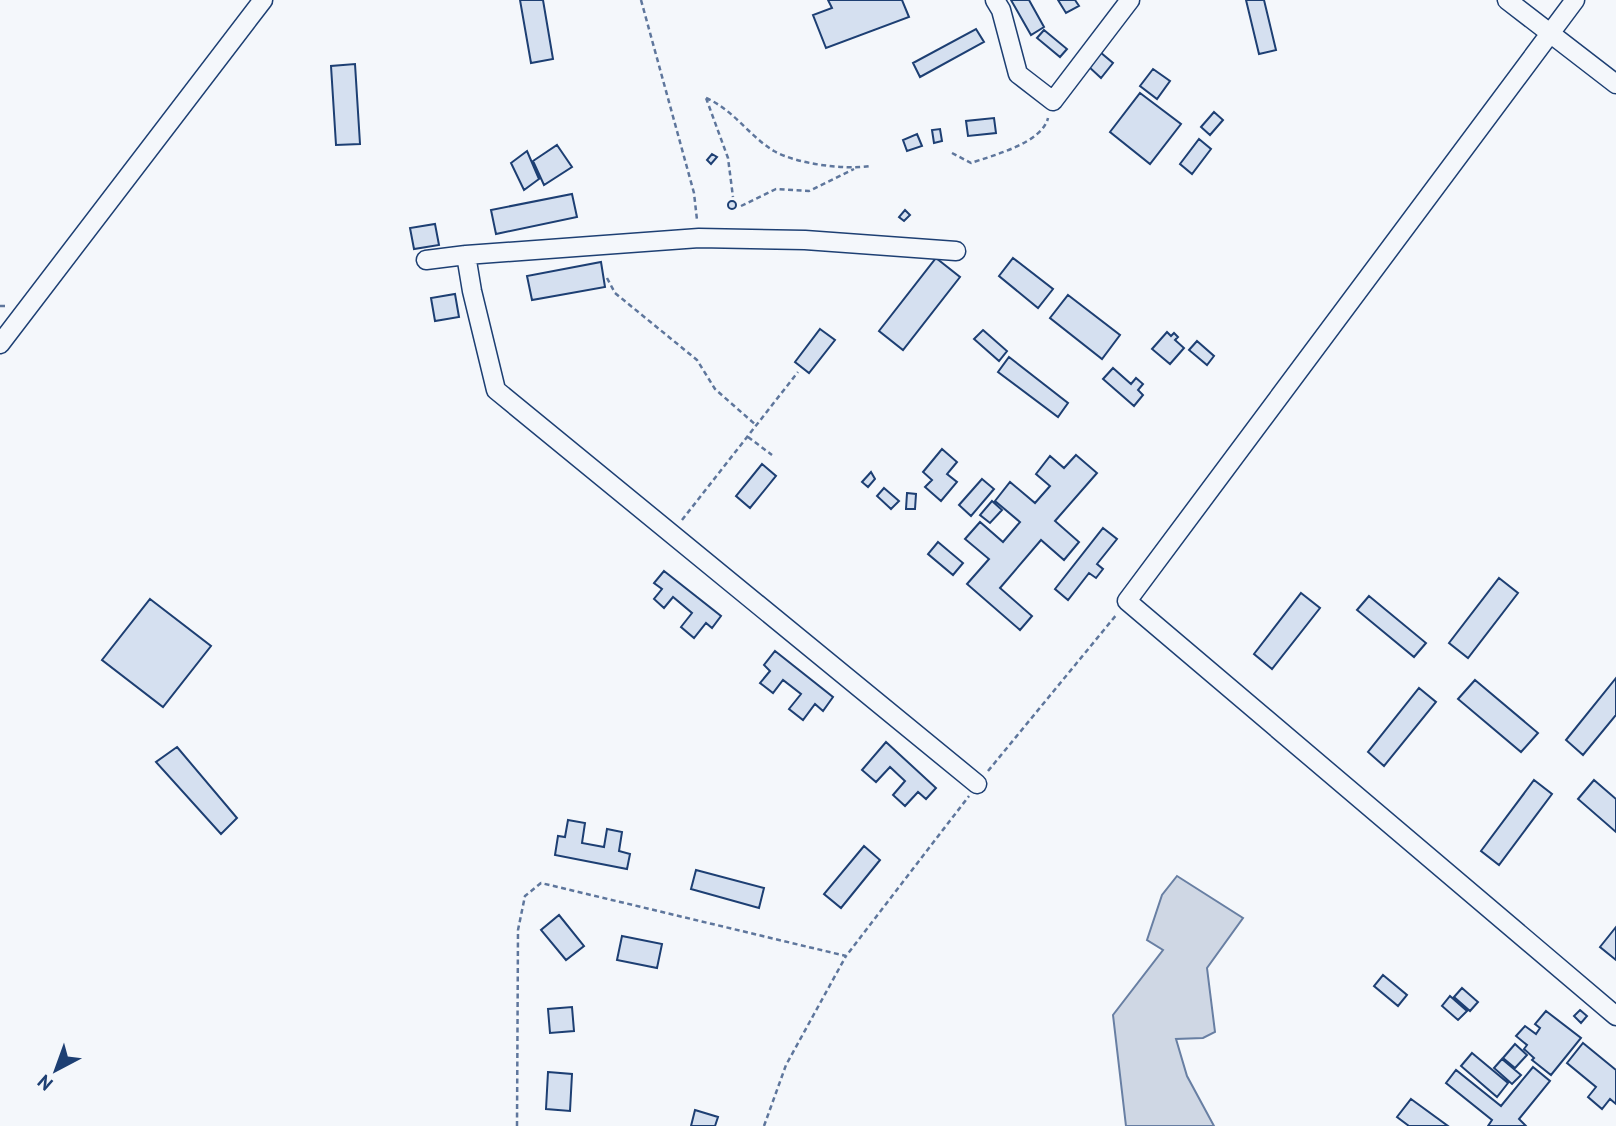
<svg xmlns="http://www.w3.org/2000/svg" width="1616" height="1126" font-family="'PT Sans',sans-serif">
<style>
.water{fill:#cfd7e4;stroke:#687fa3;stroke-width:2}
.building{fill:#d5e0f0;stroke:#1d3f73;stroke-width:2}
.lines{fill:none;stroke-linecap:round;stroke-linejoin:round}
.minor-casing{stroke:#1d3f73;stroke-width:21}
.path{stroke:#5e769c;stroke-width:2.5;stroke-dasharray:5 3.5;stroke-linecap:butt}
.minor{stroke:#f4f7fb;stroke-width:18}
</style>
<rect width="100%" height="100%" fill="#f4f7fb"/>
<path class="water" d="M1177,876L1243,918L1207,968L1215,1032L1203,1038L1176,1039L1187,1076L1214,1126H1126L1113,1015L1163,950L1147,940L1162,895Z"/>
<path class="building" d="M520,0H543L553,59L531,63Z
M828,0H902L909,17L826,48L813,15L832,8Z
M1011,0H1029L1044,27L1031,35Z
M1058,0H1075L1079,6L1066,13Z
M1246,0H1264L1276,50L1259,54Z
M976,29L984,42L920,77L913,63Z
M1044,30L1067,49L1060,57L1037,38Z
M1100,52L1113,63L1101,78L1088,66Z
M355,64L360,144L336,145L331,66Z
M1153,69L1170,81L1157,99L1140,86Z
M1140,93L1181,124L1150,164L1110,132Z
M1214,112L1223,120L1210,135L1201,127Z
M994,118L996,133L968,136L966,121Z
M940,129L942,141L934,143L932,130Z
M917,134L922,146L907,151L903,140Z
M1199,139L1211,149L1192,174L1180,164Z
M557,145L572,167L544,185L533,161Z
M527,151L539,179L524,190L511,163Z
M712,154L717,157L711,164L707,160Z
M572,194L577,217L496,234L491,210Z
M728 205a4 4 0 1 1 8 0a4 4 0 1 1-8 0Z
M905,210L910,215L904,221L899,217Z
M435,224L439,245L414,249L410,228Z
M936,258L960,277L903,350L879,331Z
M1013,258L1053,289L1038,308L999,276Z
M601,262L605,287L532,300L527,276Z
M455,294L459,317L435,321L431,298Z
M1068,295L1120,335L1102,359L1050,318Z
M820,329L835,340L809,373L795,362Z
M983,330L1007,351L999,361L974,339Z
M1167,332L1171,336L1174,333L1178,337L1175,340L1184,348L1170,364L1152,349Z
M1197,341L1214,356L1207,365L1189,350Z
M1009,357L1068,403L1058,417L998,372Z
M1113,368L1131,384L1136,378L1143,384L1138,390L1143,395L1134,406L1103,379Z
M942,449L957,462L947,474L957,482L941,501L925,487L932,480L923,472Z
M1076,455L1097,473L1055,521L1079,542L1064,560L1041,540L1000,588L1032,616L1020,630L967,584L989,559L965,539L980,522L1003,542L1020,522L995,501L1010,482L1035,503L1050,486L1036,474L1050,456L1064,468Z
M762,464L776,476L750,508L736,496Z
M871,472L875,479L868,487L862,482Z
M982,479L994,489L971,516L959,505Z
M884,488L899,501L891,509L877,496Z
M907,493L916,494L915,509H906Z
M992,501L1002,510L990,523L980,515Z
M1103,528L1117,539L1097,564L1103,569L1096,578L1089,573L1068,600L1055,589Z
M938,542L963,563L953,575L928,554Z
M664,571L721,616L712,628L706,623L694,638L681,627L692,613L673,597L664,608L654,599L662,589L654,583Z
M1499,578L1518,593L1468,658L1449,643Z
M1301,593L1320,608L1272,669L1254,654Z
M1369,596L1426,643L1414,657L1357,610Z
M150,599L211,646L163,707L102,660Z
M775,651L833,697L823,711L815,704L803,720L789,709L801,694L783,680L773,693L760,683L770,671L764,665Z
M1616,678V715L1583,755L1566,740Z
M1475,680L1538,733L1521,752L1458,699Z
M1419,688L1436,702L1384,766L1368,752Z
M886,742L936,788L926,799L918,792L905,806L893,795L905,781L890,767L876,782L862,770Z
M177,747L237,818L221,834L156,762Z
M1534,780L1552,794L1499,865L1481,851Z
M1594,780L1616,799V832L1578,799Z
M568,820L585,823L582,843L604,847L607,829L622,832L619,851L630,854L627,869L555,855L558,836L565,837Z
M864,846L880,860L841,908L824,894Z
M696,870L764,888L759,908L691,889Z
M559,915L584,946L566,960L541,930Z
M1616,927V960L1600,947Z
M622,936L662,944L657,968L617,960Z
M1383,975L1407,995L1398,1006L1374,986Z
M1462,988L1478,1002L1470,1011L1454,997Z
M1450,996L1467,1011L1458,1020L1442,1006Z
M572,1007L574,1031L550,1033L548,1009Z
M1580,1010L1587,1016L1581,1023L1574,1016Z
M1546,1011L1581,1038L1551,1075L1532,1060L1534,1058L1524,1049L1527,1045L1516,1036L1525,1026L1536,1034L1540,1028L1535,1024Z
M1583,1043L1616,1070V1104L1610,1099L1602,1109L1588,1097L1596,1087L1567,1063Z
M1515,1044L1527,1055L1515,1068L1503,1058Z
M1472,1053L1508,1083L1497,1097L1461,1066Z
M1502,1059L1521,1075L1512,1084L1494,1068Z
M1533,1067L1550,1081L1519,1119L1526,1126H1488L1492,1120L1446,1083L1456,1070L1501,1106Z
M548,1072L572,1074L570,1111L546,1109Z
M1411,1099L1448,1126H1409L1397,1117Z
M695,1110L718,1117L715,1126H691Z"/>
<g class="lines">
<g class="minor-casing">
<path id="minor" d="M995,0L1001,10L1018,74L1053,101L1130,0
M1507,0L1616,84
M1575,0L1127,601L1616,1016
M466,255L472,291L496,390L977,784
M426,260L466,255L699,238L805,240L956,251
M0,344L263,0"/>
</g>
<path class="path" d="M641,0L694,193L697,220
M706,98C734,110 749,136 774,151C797,164 844,170 870,166
M706,98L728,158L733,197
M952,153L971,163C994,155 1042,143 1048,118
M741,206L776,189L809,191L854,169
M607,278L615,293L697,360L715,389L757,426
M0,306H8
M748,437L772,455
M682,520L798,372
M988,771L1117,614
M517,1126L518,930L525,896L541,883L846,956L969,796
M764,1126L786,1065L846,956"/>
<use href="#minor" class="minor"/>
</g>
<g transform="translate(56 1070) rotate(221)" stroke="#f4f7fb" stroke-width="5" paint-order="stroke">
<path d="M0-5L12 26L0 18L-12 26Z" fill="#1d3f73"/>
<text y="-10" font-size="19" font-weight="bold" text-anchor="middle" fill="#1d3f73">N</text>
</g>
</svg>
